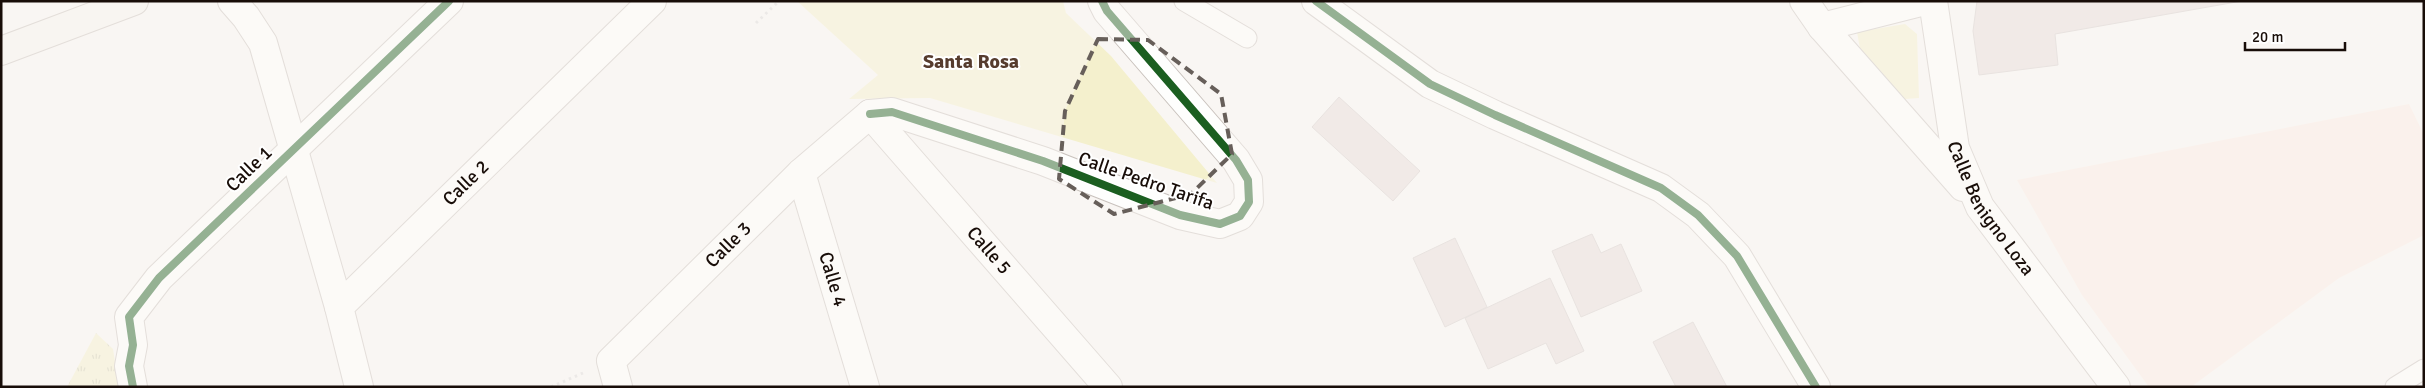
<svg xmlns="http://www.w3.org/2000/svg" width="2425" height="388" font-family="Signika,sans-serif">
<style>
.built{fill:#fbece4}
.grass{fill:url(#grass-tufts)}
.park{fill:#f4f0cd}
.building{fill:#e6dbd9;stroke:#d4ccca}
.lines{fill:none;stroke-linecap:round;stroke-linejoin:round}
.lane-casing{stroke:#c9c2bd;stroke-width:21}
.street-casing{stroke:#c9c2bd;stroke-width:30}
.secondary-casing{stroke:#c9c2bd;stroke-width:30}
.path{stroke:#dbdada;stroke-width:3;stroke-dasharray:2.5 4;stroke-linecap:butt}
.lane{stroke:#fefefd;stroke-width:19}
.street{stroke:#fefefd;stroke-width:28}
.secondary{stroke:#f7f4ef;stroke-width:28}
.cycleway-casing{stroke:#fff;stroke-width:11}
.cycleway{stroke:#1b5e20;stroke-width:8}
.marked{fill:none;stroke:#675f5a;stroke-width:4;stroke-dasharray:10 6;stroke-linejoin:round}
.labels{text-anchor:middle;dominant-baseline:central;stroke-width:4;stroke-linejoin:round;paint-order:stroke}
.street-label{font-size:19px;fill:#180d08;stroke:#fff}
.neighbourhood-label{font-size:20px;font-weight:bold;fill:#563c2e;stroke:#fff}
</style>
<defs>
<pattern id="grass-tufts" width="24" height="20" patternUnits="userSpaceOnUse" patternTransform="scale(1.25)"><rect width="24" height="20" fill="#f4f0cd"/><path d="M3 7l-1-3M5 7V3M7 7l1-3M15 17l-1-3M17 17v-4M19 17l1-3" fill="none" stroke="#d0cdaf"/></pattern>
</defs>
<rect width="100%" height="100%" fill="#f9f6f3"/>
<path class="built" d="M2409,104L2424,135V235L2339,278L2191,387H2149L2082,295L2017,180Z"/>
<path class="grass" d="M96,333L113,349L119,387H67Z"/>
<path class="park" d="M797,1H1063L1066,13L1111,56L1217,183L930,98L849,99L878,75Z
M1905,24L1917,34L1919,98L1905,99L1860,49L1857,32Z"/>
<path class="building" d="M1977,1H2242L2055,34L2058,65L1979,75L1973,31Z
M1339,97L1420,171L1393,201L1312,127Z
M1592,234L1601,253L1621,244L1642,291L1581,317L1552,251Z
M1455,238L1487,307L1445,327L1413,258Z
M1550,278L1584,351L1556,364L1546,343L1488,369L1465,318Z
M1693,322L1727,387H1676L1653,342Z"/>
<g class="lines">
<g class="lane-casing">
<path id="lane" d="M1184,1L1247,38
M2395,387L2424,369"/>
</g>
<g class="street-casing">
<g id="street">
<path d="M232,1L246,17L263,43L339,307"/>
<path d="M1316,1L1430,84L1495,115L1661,188L1698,215L1737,256L1816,387"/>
<path d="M1804,1L1822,27L1963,187"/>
<path id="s1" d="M1933,1L1955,148L1980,207L2116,387"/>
<path d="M1822,27L1925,1"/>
<path d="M870,114L892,112L1043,161L1180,215L1220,224L1240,216L1249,202L1248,180L1236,160L1107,11L1102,1"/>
<path id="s2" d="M870,114L1108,387"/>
<path id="s3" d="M801,173L865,387"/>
<path d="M133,387L129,366L133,345L129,317L159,278L449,1"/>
<path id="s4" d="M359,387L339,307L652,1"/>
<path id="s5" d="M618,387L611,361L801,173L870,114"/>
</g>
</g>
<g class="secondary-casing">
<path id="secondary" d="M1,51L134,1"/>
</g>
<path class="path" d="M756,23L779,1
M551,387L583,373"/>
<use href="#lane" class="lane"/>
<use href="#street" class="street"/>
<use href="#secondary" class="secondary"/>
<g class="cycleway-casing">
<path id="cycleway" d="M1316,1L1430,84L1495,115L1661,188L1698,215L1737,256L1816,387
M870,114L892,112L1043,161L1180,215L1220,224L1240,216L1249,202L1248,180L1236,160L1107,11L1102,1
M133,387L129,366L133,345L129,317L159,278L449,1"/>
</g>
<use href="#cycleway" class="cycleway"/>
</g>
<path d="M0 0H2425V388H0ZM1098,39L1148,40L1221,94L1232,154L1191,194L1114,214L1059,179L1065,111Z" fill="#f9f6f3" fill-opacity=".55" fill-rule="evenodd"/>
<path class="marked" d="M1098,39L1148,40L1221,94L1232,154L1191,194L1114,214L1059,179L1065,111Z"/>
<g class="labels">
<g class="street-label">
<text transform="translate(249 169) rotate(-44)">Calle 1</text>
<text transform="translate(1146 181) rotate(19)">Calle Pedro Tarifa</text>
<text stroke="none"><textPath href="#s4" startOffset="260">Calle 2</textPath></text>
<text stroke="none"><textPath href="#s1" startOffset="219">Calle Benigno Loza</textPath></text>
<text stroke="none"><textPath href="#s5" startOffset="192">Calle 3</textPath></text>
<text stroke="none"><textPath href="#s2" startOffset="181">Calle 5</textPath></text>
<text stroke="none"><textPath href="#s3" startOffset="111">Calle 4</textPath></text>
</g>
<g class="neighbourhood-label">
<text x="971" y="61">Santa Rosa</text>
</g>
</g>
<rect width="2425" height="388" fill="none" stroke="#180d08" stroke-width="5"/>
<path d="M2245 42v8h100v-8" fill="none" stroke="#180d08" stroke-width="2.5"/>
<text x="2252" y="42" font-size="15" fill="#180d08" stroke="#ffffff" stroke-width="4" paint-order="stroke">20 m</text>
</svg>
